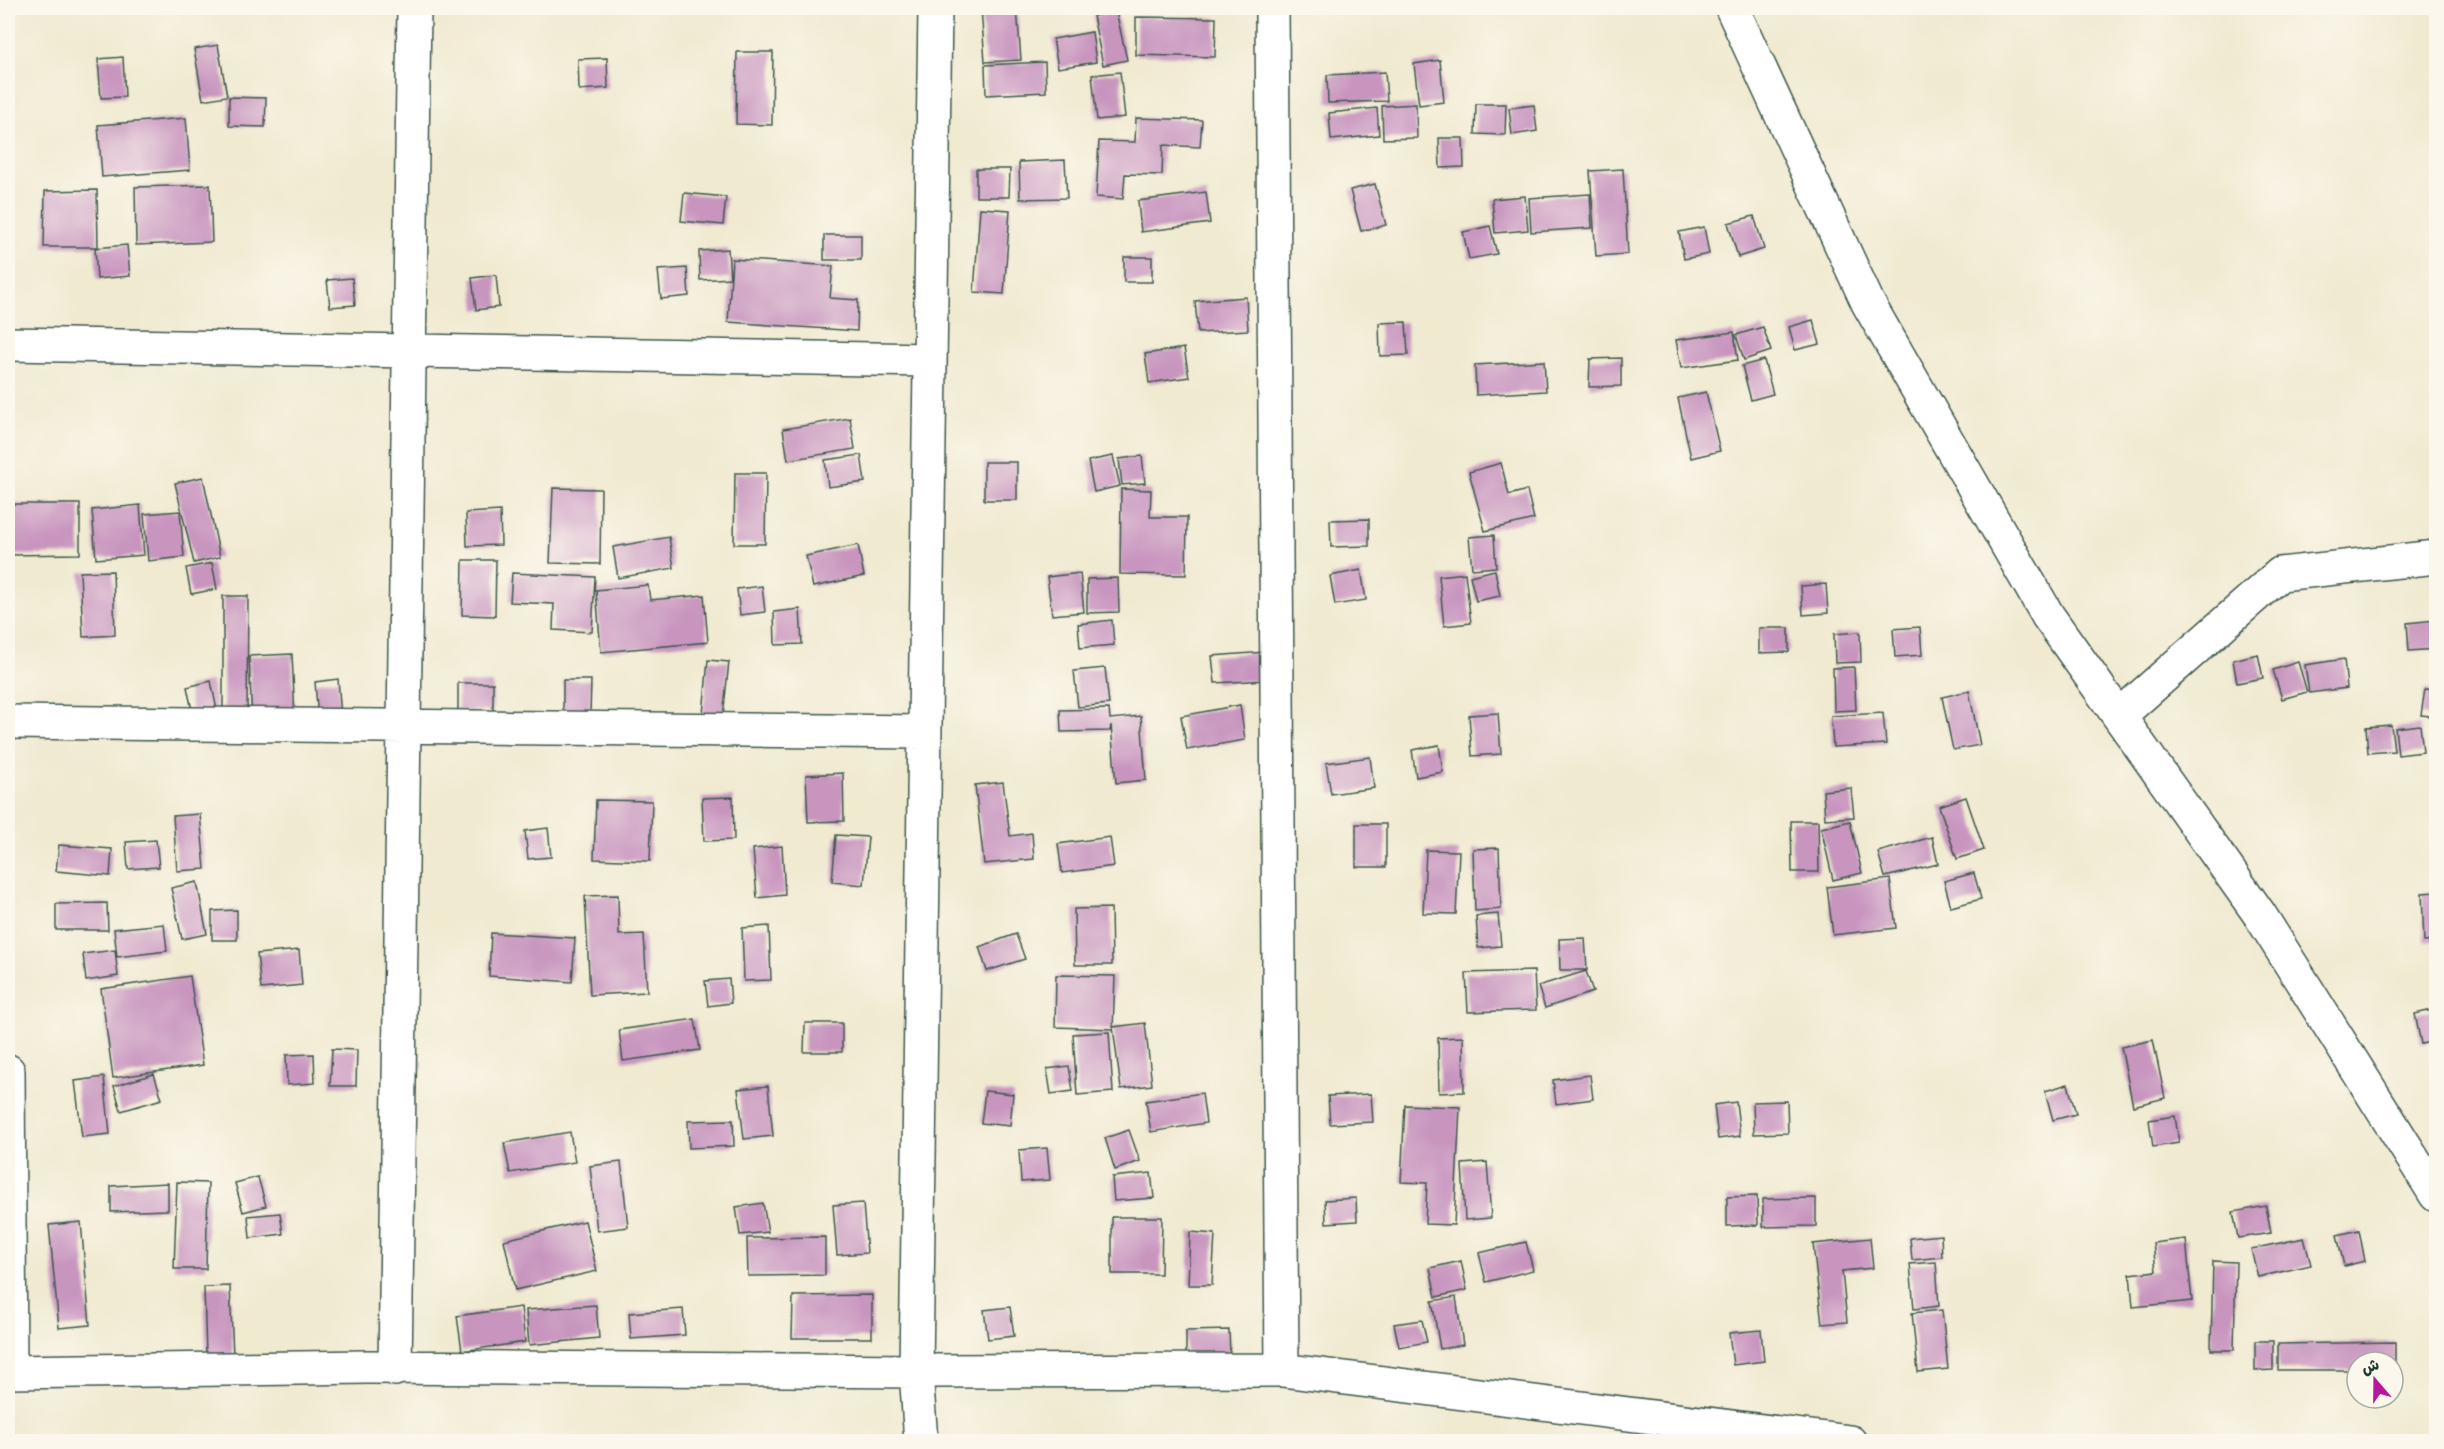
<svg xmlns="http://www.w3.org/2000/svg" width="2444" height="1449" font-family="'Comic Neue','Playpen Sans Arabic',sans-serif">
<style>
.building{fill:#c895bf}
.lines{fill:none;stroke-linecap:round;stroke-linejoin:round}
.street-casing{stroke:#3e574c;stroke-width:36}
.street{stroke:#fff;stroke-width:33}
</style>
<rect width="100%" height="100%" fill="#fbf7ec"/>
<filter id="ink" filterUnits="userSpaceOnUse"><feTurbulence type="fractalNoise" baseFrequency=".0167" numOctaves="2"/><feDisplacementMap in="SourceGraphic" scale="12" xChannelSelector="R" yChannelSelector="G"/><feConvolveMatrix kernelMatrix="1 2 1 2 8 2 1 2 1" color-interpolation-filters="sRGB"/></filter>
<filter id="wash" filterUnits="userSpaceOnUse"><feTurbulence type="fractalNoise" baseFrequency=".008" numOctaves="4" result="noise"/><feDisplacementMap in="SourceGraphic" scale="24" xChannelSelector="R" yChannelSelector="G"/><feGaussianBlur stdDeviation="1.35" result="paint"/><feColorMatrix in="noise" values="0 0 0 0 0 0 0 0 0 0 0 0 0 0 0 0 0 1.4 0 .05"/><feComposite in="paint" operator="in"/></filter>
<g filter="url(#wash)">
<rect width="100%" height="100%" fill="#f0ead1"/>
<g id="blocks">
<path class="building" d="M981,8H1017L1021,60L985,62Z
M1116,11L1127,60L1103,65L1093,16Z
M1136,17L1216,18L1215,57L1136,55Z
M1092,32L1096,62L1058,68L1053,39Z
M218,45L227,96L203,100L194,49Z
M737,52H773L772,125L736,124Z
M123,57L125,97L101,98L98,59Z
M607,58L608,88L579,90L578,59Z
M1440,60L1444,102L1419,105L1414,64Z
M1045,62L1046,92L986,95L985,65Z
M1120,72L1125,117L1097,120L1092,75Z
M1385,72L1387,101L1328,103L1327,75Z
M229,97L266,98L265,127L229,126Z
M1416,104L1417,138L1383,139L1382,106Z
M1476,104H1506L1505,135L1475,134Z
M1534,105L1537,131L1512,135L1509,108Z
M1377,108L1379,135L1331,140L1329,113Z
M186,118L190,170L102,177L98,125Z
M1136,118L1202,120L1200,147L1163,145L1162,175L1125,174L1123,199L1096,197L1099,141L1135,142Z
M1439,138H1463L1464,167L1440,168Z
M1065,160L1067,198L1020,199L1019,162Z
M976,169H1010L1009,197H976Z
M1623,169L1628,254L1596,256L1590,171Z
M1375,184L1386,225L1361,231L1350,190Z
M210,185L212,242L136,245L135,187Z
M97,190L98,247H44L45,191Z
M1206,192L1210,223L1141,232L1138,201Z
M684,193L726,197L723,225L681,221Z
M1590,194L1592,228L1531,232L1529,198Z
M1525,196L1528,230L1495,233L1492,199Z
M980,208L1010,210L1004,294L974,292Z
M1754,216L1764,249L1738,257L1728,223Z
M1490,226L1497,254L1469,259L1463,232Z
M1704,227L1709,254L1684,259L1679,232Z
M824,235H861V260H824Z
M127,245L130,276L97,279L95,248Z
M728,249L730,278L700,280L699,251Z
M1124,257H1152V282H1124Z
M732,259L833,266L830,298L858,300L857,331L728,322Z
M687,268L689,296L661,299L658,270Z
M496,275L499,307L476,310L472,278Z
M352,278L355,305L330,307L327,280Z
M1246,297L1248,330L1198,333L1195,301Z
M1813,320L1820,344L1795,350L1789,327Z
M1406,322L1408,355L1380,356L1379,323Z
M1763,327L1771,351L1744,360L1736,335Z
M1734,332L1738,360L1681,368L1676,340Z
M1184,348L1189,377L1149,383L1145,354Z
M1621,358V386L1589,387L1590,359Z
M1764,360L1773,394L1751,400L1742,366Z
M1544,361L1546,391L1476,395L1475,365Z
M1706,392L1720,451L1691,458L1678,398Z
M850,418L855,449L788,460L783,429Z
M861,455L865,482L828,487L825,460Z
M1113,456L1120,486L1094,492L1088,461Z
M1142,456L1145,483L1122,485L1119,459Z
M984,462H1017V500H984Z
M1501,463L1509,495L1527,490L1534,519L1485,531L1469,472Z
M735,473H766L765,544H734Z
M203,477L220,557L194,563L175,483Z
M553,488L601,489L600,564L550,563Z
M1121,489L1151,490L1150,517H1187L1186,575L1120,574Z
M8,504H80V554L8,555Z
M140,505L144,555L96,559L92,510Z
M180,511L184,557L148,561L144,514Z
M500,511L501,545L467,546L466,513Z
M1369,519V546L1331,547L1330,520Z
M1494,535L1496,567L1472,569L1469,537Z
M669,537L674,568L618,578L613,547Z
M858,545L864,576L813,587L806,556Z
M463,560H496L495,616L462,615Z
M212,563L217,589L191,594L186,568Z
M1361,570L1366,600L1335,605L1330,576Z
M1495,570L1500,596L1476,601L1470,576Z
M113,571L115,635L83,637L80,572Z
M512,573L595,577L592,632L553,630L554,604L510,602Z
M1080,573L1084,612L1052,615L1047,577Z
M1465,573L1471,623L1444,626L1439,576Z
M1118,578L1119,612L1087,613V579Z
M1826,584L1828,613L1803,615L1801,586Z
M648,585L650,600L704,595L708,642L601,652L596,590Z
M762,586L765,612L740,615L737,589Z
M223,596H248L247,713H223Z
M800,609L802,644L775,645L774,612Z
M1112,620L1114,645L1080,648L1078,624Z
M2436,620V649L2409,651L2407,623Z
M1920,627L1922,655L1895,657L1893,629Z
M1759,628H1789V652L1759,653Z
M1860,632L1861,662L1835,663L1834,634Z
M1265,652L1267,680L1215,683L1212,656Z
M292,654L295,718L252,721L249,656Z
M2258,654L2263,678L2237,683L2233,660Z
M2344,659L2347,688L2309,693L2305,665Z
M708,660L729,662L723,716L703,714Z
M2298,662L2307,692L2282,699L2273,670Z
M1854,667L1856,710L1834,711L1833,668Z
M1105,668L1109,704L1078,707L1074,671Z
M338,679L341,717L318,718L315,682Z
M563,680H591L590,715L563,716Z
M211,681L217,710L193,715L187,687Z
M458,683H493V711H458Z
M2425,689L2436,690V717L2421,715Z
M1969,691L1980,745L1953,750L1942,697Z
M1240,705L1245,740L1187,750L1181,716Z
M1109,709L1110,719L1141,716L1146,780L1116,783L1111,725L1110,731L1061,732L1060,710Z
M1498,713L1501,754L1472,756L1469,715Z
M1883,713L1886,744L1833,747L1831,716Z
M2391,725L2394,751L2368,753L2366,727Z
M2420,725L2423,752L2398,755L2395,728Z
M1439,745L1443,772L1416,777L1412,750Z
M1370,757L1374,788L1331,794L1326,763Z
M843,773L844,821L808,822L806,775Z
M1003,782L1010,836L1032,833L1034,859L984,864L975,785Z
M1851,788L1854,817L1825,819L1823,791Z
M733,797L734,840L704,841L702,798Z
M1966,797L1984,850L1957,859L1939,806Z
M596,800L652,801L650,861L594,859Z
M200,814L205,869L177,871L173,816Z
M1791,821H1818L1819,872H1792Z
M1850,821L1862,873L1833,880L1821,828Z
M1356,824H1386V867H1356Z
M548,828L551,857L528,859L525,831Z
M836,835L868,837L864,885L832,882Z
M1110,837L1114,866L1062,873L1058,844Z
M1932,837L1938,864L1885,877L1878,852Z
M156,840L159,867L128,869L126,842Z
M59,845L112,849L110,876L56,871Z
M782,846L785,895L757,898L753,849Z
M1499,848L1501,909L1475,911L1473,849Z
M1426,850L1459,851L1456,914L1423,913Z
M1974,873L1981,899L1951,907L1944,881Z
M1890,879L1896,928L1833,935L1827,887Z
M197,882L207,934L182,939L171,888Z
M2436,892V941L2424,942L2422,893Z
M618,895L619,935L644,934L647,992L590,995L585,896Z
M107,903L108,930H56V904Z
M1111,908L1112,965H1075L1074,909Z
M237,910V940H212V911Z
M1498,914L1501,946L1478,948L1476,916Z
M164,924L167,951L117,957L114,929Z
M769,926L771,980L744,981L742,928Z
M491,933L575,938L572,982L489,976Z
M1016,934L1025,959L987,971L979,947Z
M1585,938L1587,970H1560L1559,939Z
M115,950L118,976L86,981L83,954Z
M299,950L302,985L261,989L257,954Z
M1534,971L1536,1010L1468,1012L1466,973Z
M1586,971L1593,992L1545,1008L1538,986Z
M1056,975L1115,976L1113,1029L1055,1027Z
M190,976L203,1065L113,1078L101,989Z
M729,979L731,1003L708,1006L705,981Z
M2436,1009V1041L2421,1044L2415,1014Z
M695,1019L700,1050L623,1061L619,1030Z
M805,1023H842V1052H804Z
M1145,1023L1152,1085L1121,1089L1113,1027Z
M1109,1032L1113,1092L1077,1095L1073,1034Z
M1463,1037L1464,1092L1439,1093L1438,1038Z
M2153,1040L2165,1098L2133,1106L2121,1047Z
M332,1049L357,1050L356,1086H330Z
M314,1054L315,1083L287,1085L286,1055Z
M1069,1066L1073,1091L1051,1094L1047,1069Z
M154,1074L162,1099L121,1111L114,1086Z
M1590,1075L1593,1099L1556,1104L1553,1080Z
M104,1077L110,1134L82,1137L75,1081Z
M2068,1084L2076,1114L2053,1120L2045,1091Z
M768,1086L773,1136L744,1139L738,1089Z
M985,1091L1013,1094L1010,1126L981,1123Z
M1202,1093L1206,1123L1151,1132L1146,1101Z
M1371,1094L1373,1122L1330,1124L1328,1096Z
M1787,1101L1788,1133L1754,1134L1753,1102Z
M1736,1102L1740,1136L1718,1139L1714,1105Z
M1405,1105L1460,1107L1454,1225L1425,1224L1427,1183L1401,1182Z
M2175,1116L2179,1143L2153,1147L2149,1120Z
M733,1120L734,1146L689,1148L688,1121Z
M1129,1130L1140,1161L1115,1170L1105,1138Z
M570,1132L575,1162L510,1173L504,1143Z
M1047,1148L1050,1180L1021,1182L1019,1150Z
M621,1162L628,1227L597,1231L590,1166Z
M1487,1162L1491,1218L1465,1220L1462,1164Z
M1151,1173L1154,1198L1114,1201L1112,1177Z
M258,1177L266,1206L243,1212L235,1183Z
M177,1182L208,1183L206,1269H174Z
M168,1183V1210L111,1212V1186Z
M1757,1196L1758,1225L1727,1226V1197Z
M1356,1198L1357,1221L1326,1223L1325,1200Z
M1816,1198V1226L1763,1227V1199Z
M763,1203L768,1232L740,1235L736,1207Z
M863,1203L867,1253L837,1255L833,1205Z
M2266,1206L2271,1233L2238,1238L2233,1212Z
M280,1213L283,1234L250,1238L248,1216Z
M1112,1217H1162L1161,1274H1112Z
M585,1221L597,1271L515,1290L504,1240Z
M81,1222L90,1325L59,1328L49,1225Z
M2359,1230L2365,1261L2344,1266L2337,1235Z
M1190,1232L1215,1234L1212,1285H1188Z
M1941,1235L1942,1257L1912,1260L1910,1238Z
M825,1237V1275L748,1276L747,1238Z
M1870,1238L1873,1268L1842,1271L1847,1322L1822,1324L1813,1244Z
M2304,1238L2311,1265L2258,1277L2251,1249Z
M2186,1239L2192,1301L2133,1307L2130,1274L2156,1271L2153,1243Z
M1526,1242L1533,1270L1486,1282L1479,1253Z
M1461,1261L1467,1290L1436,1297L1430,1268Z
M2213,1261L2236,1262L2234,1350H2211Z
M1936,1262L1939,1306L1914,1309L1910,1264Z
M230,1286L233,1355L206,1356L204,1287Z
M872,1295V1338H792L793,1296Z
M1456,1297L1463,1345L1440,1349L1432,1301Z
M596,1305L599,1338L529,1345L526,1310Z
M521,1307L525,1342L462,1351L457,1316Z
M1010,1307L1014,1336L988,1339L984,1310Z
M683,1309L685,1335L631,1339L629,1313Z
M1942,1310L1948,1369L1918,1372L1912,1313Z
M1422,1320L1427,1342L1399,1347L1394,1324Z
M1229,1330L1230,1355L1186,1356V1331Z
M1761,1330L1764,1361L1733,1365L1729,1333Z
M2255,1341H2273V1370L2255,1371Z
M2395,1342V1370H2393V1362H2357V1370H2278V1344Z"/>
</g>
</g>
<g filter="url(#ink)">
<use href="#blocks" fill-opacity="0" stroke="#3e574c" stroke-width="1.5"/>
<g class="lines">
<g class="street-casing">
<path id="street" d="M1272,8L1282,1370
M1732,8L1868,303L2048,616L2260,915L2436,1195
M8,344L930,360
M2119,716L2280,574L2436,557
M8,722L924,732
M8,1071L10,1372
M395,1369L414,8
M8,1372L368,1367L916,1371L1282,1370L1850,1442
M921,1442L916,1371L935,8"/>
</g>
<use href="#street" class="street"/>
</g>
</g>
<rect width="2444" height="1449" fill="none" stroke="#fbf7ec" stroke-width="30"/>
<g transform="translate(2375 1380) rotate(340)"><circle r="28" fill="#fbf7ec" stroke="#a3ada2" stroke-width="1.5"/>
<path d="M0-4.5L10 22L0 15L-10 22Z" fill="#b5179e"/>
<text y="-9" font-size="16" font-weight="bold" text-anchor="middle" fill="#1f3d34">ش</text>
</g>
</svg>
